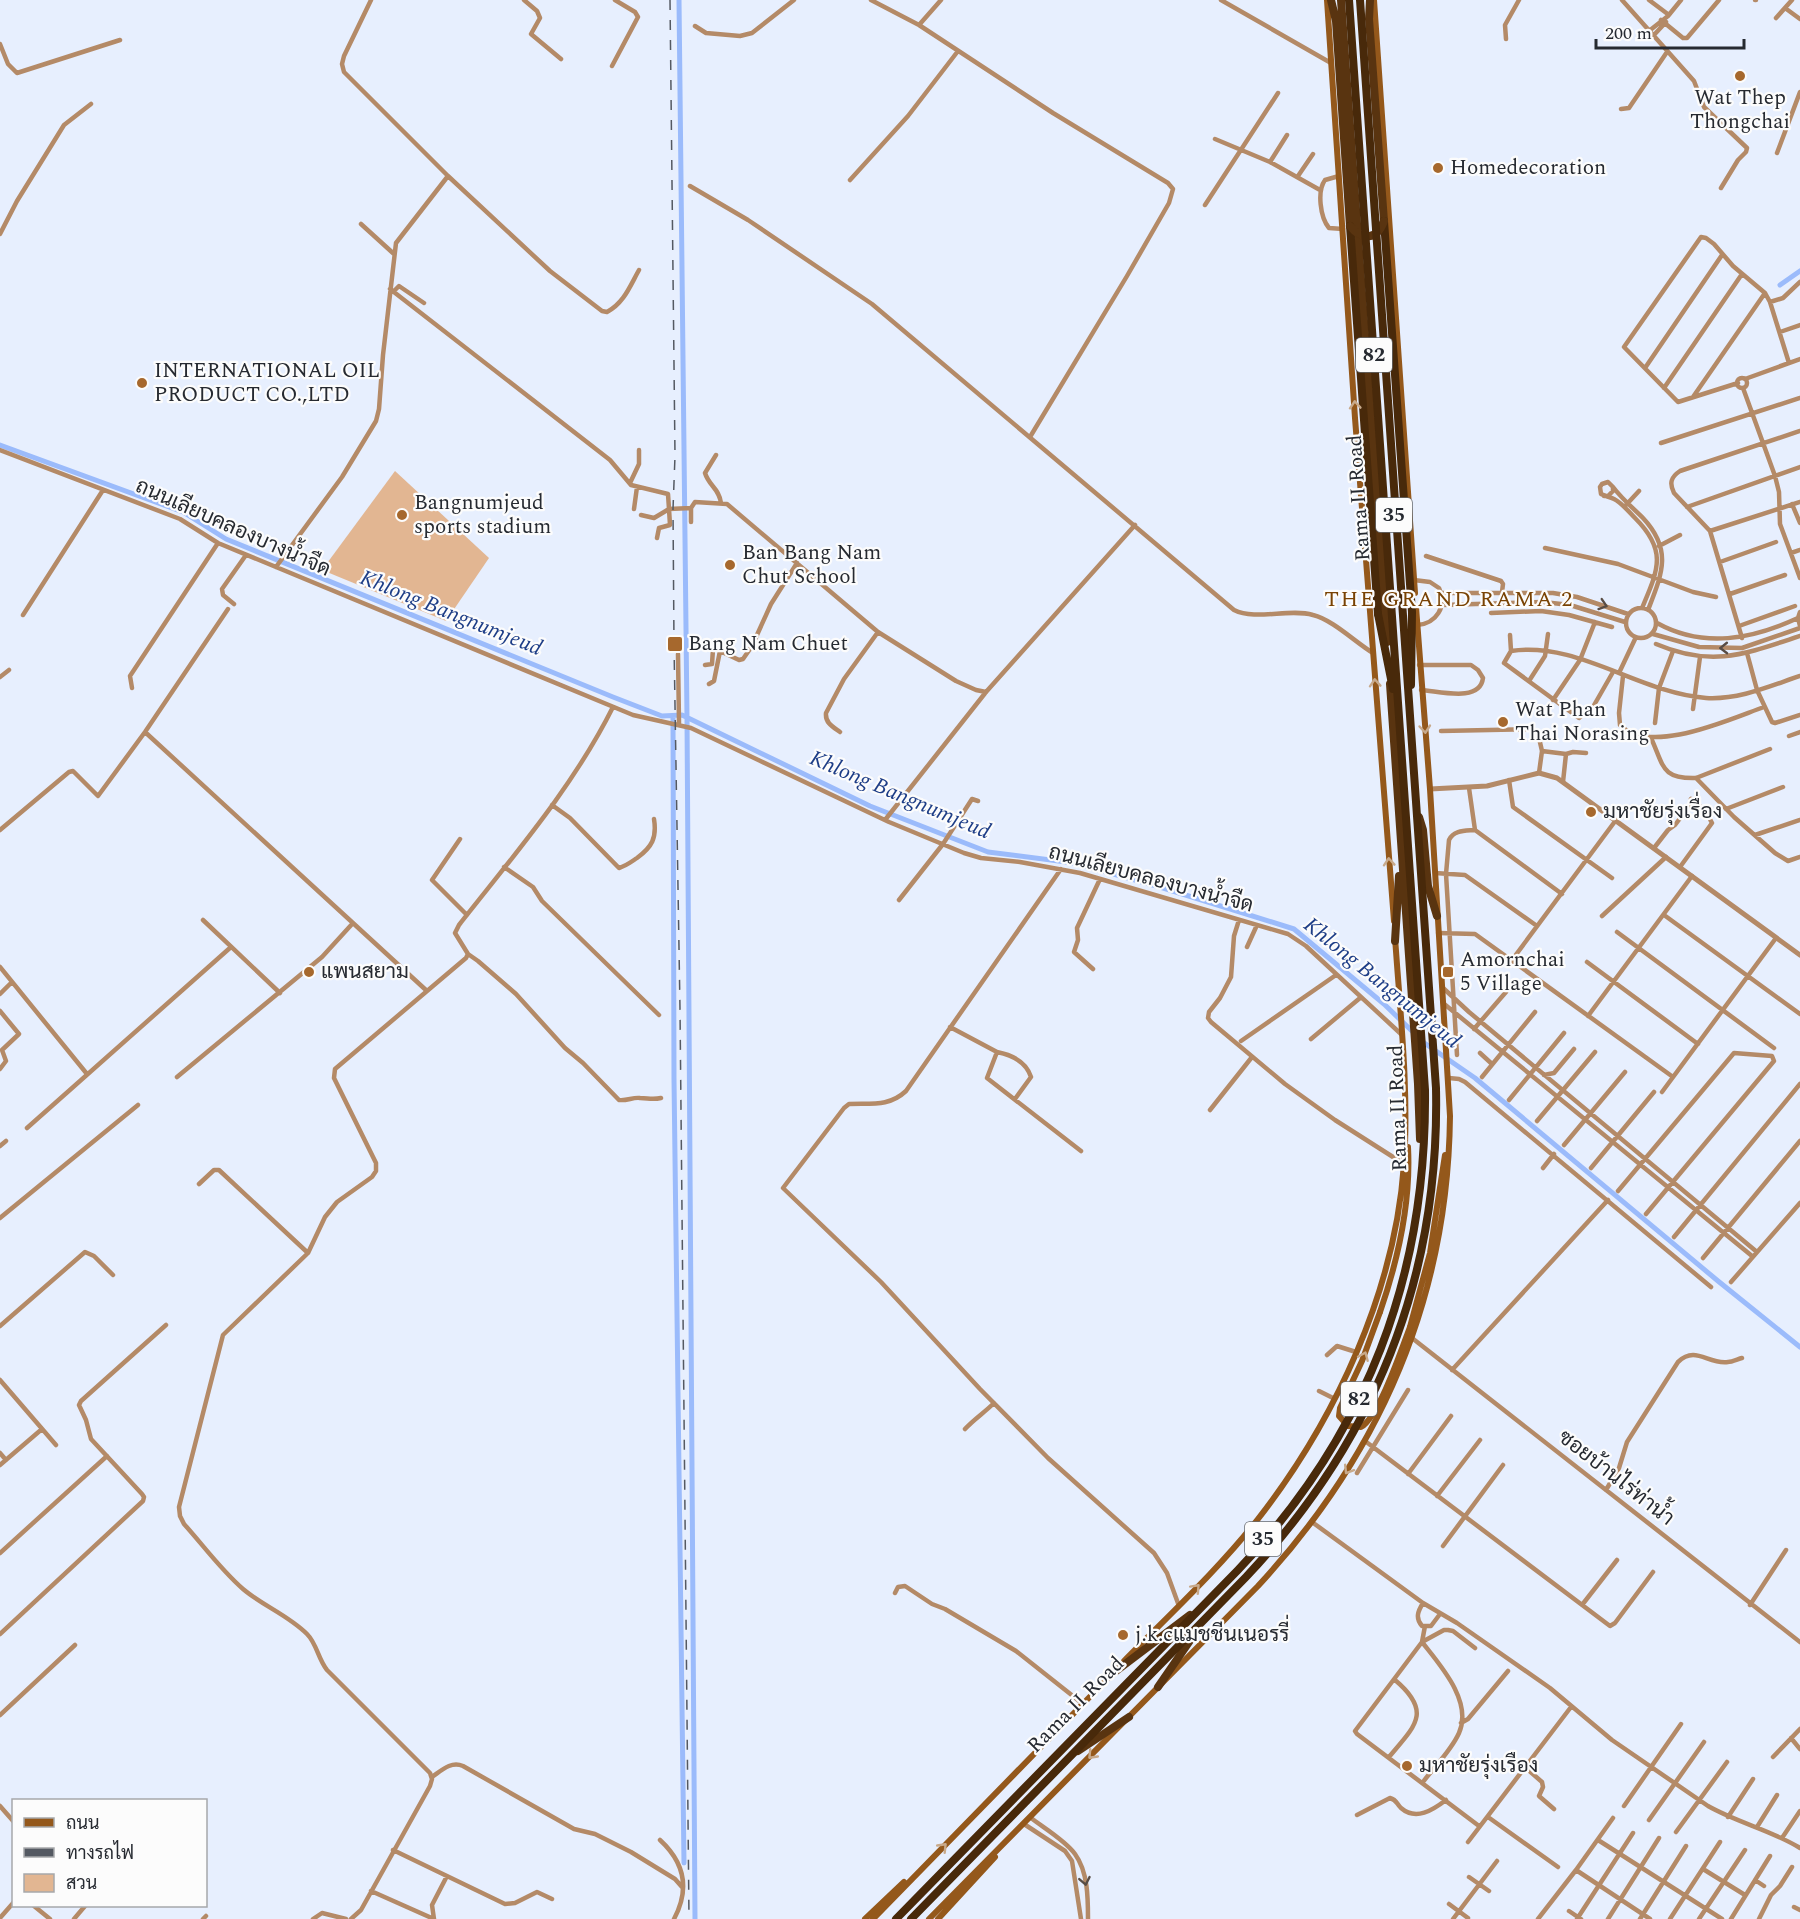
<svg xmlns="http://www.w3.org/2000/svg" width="1800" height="1919" font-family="Spectral,Sarabun,serif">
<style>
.green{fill:#e2b692}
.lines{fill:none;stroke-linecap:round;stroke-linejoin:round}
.canal{stroke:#9bbbfb;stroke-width:5}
.minor{stroke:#b48a67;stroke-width:4.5}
.tertiary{stroke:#b48a67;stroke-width:5}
.secondary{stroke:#94581b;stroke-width:6}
.trunk{stroke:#593410;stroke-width:8}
.motorway{stroke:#48290a;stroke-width:8}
.rail{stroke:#545962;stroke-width:1.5;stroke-dasharray:10 10;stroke-linecap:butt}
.secondary-bridge{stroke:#94581b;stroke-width:6}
.trunk-bridge{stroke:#593410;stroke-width:8}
.motorway-bridge{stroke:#48290a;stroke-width:8}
.oneway{stroke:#c8aa8c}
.oneway2{stroke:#584c44}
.poi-dot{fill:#a6682d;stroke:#fcfcfc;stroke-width:2}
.labels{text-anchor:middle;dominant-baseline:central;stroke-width:4.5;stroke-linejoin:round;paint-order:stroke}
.shield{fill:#fcfcfc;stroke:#66696e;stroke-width:1.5}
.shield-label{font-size:20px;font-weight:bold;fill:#262a31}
.poi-label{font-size:21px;fill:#262a31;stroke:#fcfcfc;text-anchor:start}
.street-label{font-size:21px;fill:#262a31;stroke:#fcfcfc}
.neighbourhood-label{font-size:22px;letter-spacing:1.5px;fill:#794304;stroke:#fcfcfc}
.water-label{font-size:22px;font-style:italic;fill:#1e3e87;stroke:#fcfcfc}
</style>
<rect width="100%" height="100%" fill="#e7effe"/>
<path class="green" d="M395,471L489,558L446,621L322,570Z"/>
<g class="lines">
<path class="canal" d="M679,0L687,718L695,1919
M1780,285L1800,271
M0,445L183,512L226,539L613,697L662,716L682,715L870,806L988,852L1074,863L1160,887L1294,929L1384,1004L1414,1033
M673,716L674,1079L684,1863
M1420,1040L1475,1078L1718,1281L1800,1347"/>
<path class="minor" d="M524,0L537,11L540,18L531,34L561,59
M871,0L919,25L1053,113L1168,183L1173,189L1169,203L1127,276L1030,437
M1221,0L1331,63
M1622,0L1694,81L1704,107L1747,148L1746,152L1738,160L1721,188
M1649,0L1669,15
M1755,0H1756
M1785,8L1800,19
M1776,18L1792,0
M1661,20L1683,38H1687L1719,0
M919,25L941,0
M695,26L706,33L740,36L752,33L794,0
M1649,31L1668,16L1681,0
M1653,36L1666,22
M1506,39L1505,25L1519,0
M0,44L8,64L17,73L120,40
M612,66L638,17L635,12L615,0
M1621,109L1629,108L1631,105L1667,52
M1215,139L1270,162L1320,190
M1777,153L1800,92
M1270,162L1287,135
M448,176L550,271L602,311L607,312C624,303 630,286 639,270
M1298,176L1313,154
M1339,176L1325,180C1317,191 1320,217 1329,228L1343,229
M850,180L908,116L958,51
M690,186L748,220L872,304L1234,610C1256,621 1289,608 1313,615C1333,620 1355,642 1373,653
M1205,205L1278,93
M361,224L394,254
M0,234L17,201L64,125L91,104
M390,289L610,460L631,485L668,494L669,509L691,508
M394,291L399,286L424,303
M1770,302L1783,298L1800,282
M1780,332L1800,325
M1645,368L1722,255
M1737 383a5 5 0 1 1 10 0a5 5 0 1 1-10 0Z
M1745,379L1800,359
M1738,383L1678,402L1624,347L1701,237L1706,238L1714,244L1733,266L1765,293L1770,302L1789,363
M1664,388L1742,274
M1743,388L1775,476L1779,492L1780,524L1800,578
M1693,397L1765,293
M1661,443L1800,398
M0,450L180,519L218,543L633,715L691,728L889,822L964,853L981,858L1020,862L1080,873L1288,934L1306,946L1401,1034
M716,455L705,473C709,486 719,488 721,503
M630,483L639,464V450
M1613,487C1622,499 1633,508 1643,518C1673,550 1662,574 1648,610
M1604,496H1608L1613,491V487L1608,482L1602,484L1600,487L1601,494C1605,496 1610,497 1614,499C1622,503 1629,512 1635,518C1668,551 1658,570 1642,608
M1792,504L1800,523
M1626,505L1639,491
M1687,507L1800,467
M634,509L637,487
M641,515L654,518L669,509L670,525L659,528L657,538
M691,522V508L695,502L727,504L878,632L956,681L976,690L986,692
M1710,531L1800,502
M1659,546L1680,535
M1545,548L1618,564L1693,592L1716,597
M1791,553L1800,550
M1426,556L1501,581L1503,584L1502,592
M1720,562L1776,542
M276,567L342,477L376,421L379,409L383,355L396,243L448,176L344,72L342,64L344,56L371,0
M1414,580L1430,582L1439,588C1448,606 1436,624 1417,625
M1442,593H1553L1577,597L1628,614
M1730,594L1785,575
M234,604L223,595L222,589L246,555
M1442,605L1543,602L1570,605L1625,622
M1626 623a15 15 0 1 1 30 0a15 15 0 1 1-30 0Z
M1800,612L1798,618L1800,626
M1491,613L1541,611L1569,615L1612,627
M23,615L103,490
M1657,623C1704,649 1752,639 1798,618
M1739,626L1795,606
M1653,634L1699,647L1742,648L1800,628
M1510,635L1511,651L1504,663L1579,718L1593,707L1613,672
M1742,638L1710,531L1674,493C1669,483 1671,477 1680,471L1800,431
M1656,644C1712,668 1745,654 1800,636
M1511,651C1578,641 1639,693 1706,698C1739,700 1770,686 1800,676
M1747,653L1757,690L1772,722L1775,723L1800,715
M678,654L679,723
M705,665L712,664L713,649
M1419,665H1471L1478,670L1483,678C1480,703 1439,691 1421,690
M1619,673L1636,637
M1623,676L1619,713L1620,725C1650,756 1730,719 1764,707
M0,677L9,670
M1529,681L1545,656L1548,634
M709,684L714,681L720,651L739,660L743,659L752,646L771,604L797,563
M132,688L130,676L218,543
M1553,700L1580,660L1595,622
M1693,709L1700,657
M1655,723L1659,688L1673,651
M1441,731L1533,729L1539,738L1542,751L1566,754L1563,782
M145,732L427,991
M840,732C833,727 825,723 826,713L844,679L878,632
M1789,736L1800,732
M1651,738C1664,766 1661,779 1696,778L1770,749
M1566,754L1573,752L1586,753
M1539,773L1542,751
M1696,778L1734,817L1775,853L1788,861L1800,857
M1509,780L1513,807L1612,878
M1469,788L1475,830L1562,894
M552,805L570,818L619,868C626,866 631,862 637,858C652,847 657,838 654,819
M1726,809L1783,787
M885,820L986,692L1135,525
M0,830L69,772L73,771L98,796L145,732L228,609
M1755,835L1800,820
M460,839L432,880L467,915
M1654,848L1668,830L1675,825L1693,801
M504,867L533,887L542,901L659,1015
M1680,867L1712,823L1705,810L1691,799
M1061,869L906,1091C889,1107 871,1103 849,1104L844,1108L783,1188L881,1282L980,1389L1048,1458L1154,1553L1167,1573L1179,1606
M1435,873L1465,875L1537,926
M899,900L943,844L972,799L978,801
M1664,915L1800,1014
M1602,916L1666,857
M203,920L280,993
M1239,920L1234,936L1231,977L1220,998L1209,1012L1208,1018L1211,1022L1285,1084L1335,1120L1404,1164
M1617,932L1774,1048
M1438,933L1475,934L1673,1077
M1247,947L1257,925
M468,954L478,961L516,994L565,1048L583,1063L619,1100C627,1101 633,1097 640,1098C648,1098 652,1100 661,1098
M1512,960L1616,820
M1587,962L1698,1044
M0,967L87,1074
M1093,969L1074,952L1078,940L1077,928L1100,879
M1442,987L1469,1012L1757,1252
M0,994L12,982
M1443,1003L1752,1256
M0,1011L19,1034L2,1050L6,1061L0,1069
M1588,1016L1692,876
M950,1027L997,1052L987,1078L1081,1151
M1474,1029L1506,992
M1311,1039L1360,998
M1241,1041L1336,975
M997,1052C1012,1055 1026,1061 1031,1077L1015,1099
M1480,1053L1492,1064
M1457,1055L1446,874L1449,840C1454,830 1465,831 1475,830
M1544,1075L1554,1073L1574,1049
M177,1077L322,957L353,923
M1482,1077L1535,1012
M1449,1078L1459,1079L1465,1082L1711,1287
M1662,1092L1776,938
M1509,1100L1564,1033
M1210,1110L1252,1057
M1537,1121L1595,1052
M27,1128L231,947
M1564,1145L1625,1072
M0,1146L6,1141
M1543,1168L1554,1154
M1591,1168L1654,1092
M199,1184L214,1170H219L308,1253
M1618,1191L1734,1053L1772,1056L1774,1061L1646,1214
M0,1218L138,1105
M1674,1237L1800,1084
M1703,1258L1800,1141
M1731,1282L1800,1203
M0,1326L85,1252L94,1256L113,1275
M1412,1338L1800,1642
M1327,1355L1337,1346L1356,1352
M1452,1370L1608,1200
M0,1380L56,1445
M1319,1391L1335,1399
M965,1429C974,1419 984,1413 994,1403
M1365,1441L1610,1626L1615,1623L1653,1572
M0,1453L6,1460
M0,1465L42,1429
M1357,1473L1408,1390
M1408,1474L1451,1416
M1606,1490L1619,1468L1627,1442L1678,1362C1696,1345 1708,1365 1728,1362C1732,1362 1738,1359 1742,1358
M1437,1496L1480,1440
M1312,1522L1423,1603L1457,1623L1550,1688L1612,1740L1708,1806C1738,1823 1771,1830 1800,1848
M1443,1546L1503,1465
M0,1553L107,1456
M895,1593L898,1587L905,1586L932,1604L945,1609L1016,1651L1083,1704
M1423,1603C1418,1611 1415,1618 1422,1626H1431L1440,1614
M1582,1605L1617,1560
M1750,1605L1786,1550
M0,1634L143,1501L144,1497L142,1494L91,1439L86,1420L79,1405L81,1401L166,1325
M1475,1648L1453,1631L1448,1630H1444L1422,1642L1355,1731L1357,1734L1479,1826
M0,1715L75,1645
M1461,1723L1468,1719L1508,1671
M1791,1738L1800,1749
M1389,1757C1415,1726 1433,1712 1395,1680
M1773,1757L1800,1729
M1526,1768L1542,1782L1543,1787L1539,1796L1554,1809
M432,1777C442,1770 451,1761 463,1766L574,1829L595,1834L631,1852L675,1879L682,1887
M1423,1782C1434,1767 1451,1751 1459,1733C1473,1701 1440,1665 1422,1642L1425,1626
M0,1806L14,1822
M1624,1806L1681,1724
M1357,1815L1390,1798C1397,1800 1396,1803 1401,1808C1416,1821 1433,1810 1446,1800
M1488,1817L1558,1867
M1728,1817L1753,1779
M1031,1818C1044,1828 1066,1841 1075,1854C1088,1872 1088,1898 1088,1919
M1649,1820L1704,1742
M1024,1824L1065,1851L1072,1861L1081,1919
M1757,1827L1777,1795
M1676,1832L1727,1762
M1782,1838L1800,1811
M660,1840C685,1863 690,1889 674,1919
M1598,1840L1722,1919
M1468,1842L1571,1707
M393,1850L505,1904L515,1903L537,1892L552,1899
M1703,1869L1745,1895
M1576,1870L1650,1919
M1469,1877L1489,1891
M1755,1880L1764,1886
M371,1891L434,1919
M1449,1904L1468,1918
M34,1906L50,1919
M1794,1907L1800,1910
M1569,1911L1581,1919
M0,1918L14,1902
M74,1919L85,1906
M203,1919L206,1916
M313,1919L322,1913L346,1919
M351,1919L361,1910L430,1786L432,1779L430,1773L327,1670C318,1659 317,1644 307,1634C288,1615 263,1606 243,1589C221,1570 203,1545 184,1524L180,1516L179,1507L223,1335L308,1253L325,1217L337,1202L372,1177L376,1171V1163L334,1078L335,1069L466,958L468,954L455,933L459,925C514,855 573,787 613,707
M434,1919L432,1905L447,1876
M1453,1919L1497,1861
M1538,1919L1576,1870L1613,1818
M1577,1919L1633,1833
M1608,1919L1659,1838
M1640,1919L1686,1846
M1670,1919L1720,1842
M1699,1919L1745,1850
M1731,1919L1770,1856
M1759,1919L1771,1895L1780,1886L1792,1867"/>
<path class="tertiary" d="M1430,789L1487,786L1539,773L1557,778L1800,955"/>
<path class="secondary" d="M1327,0L1355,418L1394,921
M1374,0L1415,593
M1380,1312C1398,1260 1411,1203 1408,1147
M1410,1327L1430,1253L1445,1155
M1124,1661C1169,1615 1218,1570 1258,1519C1336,1419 1395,1291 1404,1164C1409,1090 1400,1011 1395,937
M865,1919L904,1882
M873,1919L1115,1671
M929,1919L1258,1586C1381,1453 1448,1298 1450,1116L1430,789L1416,607
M938,1919L995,1857"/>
<path class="trunk" d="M1331,0L1336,21L1350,226
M1341,0L1387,642
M1370,0L1369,19L1384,221
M1390,684L1418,1084L1420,1139
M1419,817L1423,830L1428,886L1437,916
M1395,941L1399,876
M1112,1674L1190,1615
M1158,1687L1198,1629
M1078,1751L1129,1717"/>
<path class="motorway" d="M1384,221L1412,612L1411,685
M1350,226L1378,614"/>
<path class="rail" d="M670,0L675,456L673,509L674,644L680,1009L689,1919"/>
<path class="secondary-bridge" d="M1380,1312L1362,1361L1340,1408L1339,1416L1348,1426L1361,1427C1379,1417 1402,1348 1410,1327"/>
<path class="trunk-bridge" d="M1350,226C1362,241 1377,240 1384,221"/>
<path class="motorway-bridge" d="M1378,614L1393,689
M896,1919L1238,1570C1367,1434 1427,1276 1425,1090L1349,0
M911,1919L1246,1577C1376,1439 1440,1277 1436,1088L1360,0"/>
</g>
<defs><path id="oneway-chevron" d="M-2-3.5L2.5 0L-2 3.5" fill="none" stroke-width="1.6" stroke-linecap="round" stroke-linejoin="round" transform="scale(1.5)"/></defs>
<g class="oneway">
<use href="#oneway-chevron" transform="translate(1355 405) rotate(-94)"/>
<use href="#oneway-chevron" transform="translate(1375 683) rotate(-94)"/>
<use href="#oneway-chevron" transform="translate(1425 729) rotate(85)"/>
<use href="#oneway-chevron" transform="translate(1389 862) rotate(-94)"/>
<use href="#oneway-chevron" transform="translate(1364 1356) rotate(-67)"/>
<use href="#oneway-chevron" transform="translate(1348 1470) rotate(122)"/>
<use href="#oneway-chevron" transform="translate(1196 1588) rotate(-47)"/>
<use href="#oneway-chevron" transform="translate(1092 1755) rotate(134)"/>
<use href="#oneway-chevron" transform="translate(943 1847) rotate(-46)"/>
</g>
<g class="oneway2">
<use href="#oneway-chevron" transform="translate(1603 605) rotate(18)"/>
<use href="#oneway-chevron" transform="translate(1724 648) rotate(179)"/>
<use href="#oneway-chevron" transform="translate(1085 1881) rotate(79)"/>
</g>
<g class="poi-dot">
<circle cx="1740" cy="76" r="6"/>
<circle cx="1438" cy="168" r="6"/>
<circle cx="142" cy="383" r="6"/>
<circle cx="402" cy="515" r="6"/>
<circle cx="730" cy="565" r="6"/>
<rect x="667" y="636" width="16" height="16" rx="3"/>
<circle cx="1503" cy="722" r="6"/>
<circle cx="1591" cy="812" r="6"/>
<circle cx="309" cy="972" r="6"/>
<rect x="1442" y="966" width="12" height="12" rx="3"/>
<circle cx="1123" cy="1635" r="6"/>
<circle cx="1407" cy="1766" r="6"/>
</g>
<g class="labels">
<g class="shield">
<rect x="1356" y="338" width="36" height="34" rx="4.5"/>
<rect x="1376" y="498" width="36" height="34" rx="4.5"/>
<rect x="1341" y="1382" width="36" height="34" rx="4.5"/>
<rect x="1245" y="1522" width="36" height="34" rx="4.5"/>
</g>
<g class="shield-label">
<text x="1374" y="355">82</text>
<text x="1394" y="515">35</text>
<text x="1359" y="1399">82</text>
<text x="1263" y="1539">35</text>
</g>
<g class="poi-label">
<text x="1740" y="98" text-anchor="middle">Wat Thep<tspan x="1740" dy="24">Thongchai</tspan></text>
<text x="1450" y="168">Homedecoration</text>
<text x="154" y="371">INTERNATIONAL OIL<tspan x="154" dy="24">PRODUCT CO.,LTD</tspan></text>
<text x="414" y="503">Bangnumjeud<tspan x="414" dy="24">sports stadium</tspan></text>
<text x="742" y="553">Ban Bang Nam<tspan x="742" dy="24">Chut School</tspan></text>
<text x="688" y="644">Bang Nam Chuet</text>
<text x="1515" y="710">Wat Phan<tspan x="1515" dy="24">Thai Norasing</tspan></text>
<text x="1603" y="812">มหาชัยรุ่งเรื่อง</text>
<text x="1460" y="960">Amornchai<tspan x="1460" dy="24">5 Village</tspan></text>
<text x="321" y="972">แพนสยาม</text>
<text x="1135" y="1635">j.k.cแมชชีนเนอรรี่</text>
<text x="1419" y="1766">มหาชัยรุ่งเรือง</text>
</g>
<g class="street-label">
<text transform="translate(1359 498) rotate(-94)">Rama II Road</text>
<text transform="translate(233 528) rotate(24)">ถนนเลียบคลองบางน้ำจืด</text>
<text transform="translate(1151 879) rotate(15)">ถนนเลียบคลองบางน้ำจืด</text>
<text transform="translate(1398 1108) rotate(-92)">Rama II Road</text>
<text transform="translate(1616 1478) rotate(38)">ซอยบ้านไร่ท่าน้ำ</text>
<text transform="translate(1076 1705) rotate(-45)">Rama II Road</text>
</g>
<g class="neighbourhood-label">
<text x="1449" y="599">THE GRAND RAMA 2</text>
</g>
<g class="water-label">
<text transform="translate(451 613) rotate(22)">Khlong Bangnumjeud</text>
<text transform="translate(900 795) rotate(23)">Khlong Bangnumjeud</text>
<text transform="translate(1382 983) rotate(39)">Khlong Bangnumjeud</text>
</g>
</g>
<rect x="12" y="1799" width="195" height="108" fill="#fcfcfc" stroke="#a6a8ab" stroke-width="1.5"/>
<rect x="24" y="1818" width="30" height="9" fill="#94581b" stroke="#a6a8ab" stroke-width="1.5"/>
<text x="66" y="1829" font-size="18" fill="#262a31">ถนน</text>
<rect x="24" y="1848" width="30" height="9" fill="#545962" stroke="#a6a8ab" stroke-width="1.5"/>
<text x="66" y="1859" font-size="18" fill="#262a31">ทางรถไฟ</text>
<rect x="24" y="1874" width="30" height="18" fill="#e2b692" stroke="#a6a8ab" stroke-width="1.5"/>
<text x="66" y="1889" font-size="18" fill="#262a31">สวน</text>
<path d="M1596 39v9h148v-9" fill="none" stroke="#262a31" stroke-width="3"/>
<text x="1605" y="39" font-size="18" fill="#262a31" stroke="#fcfcfc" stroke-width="4.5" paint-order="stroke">200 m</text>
</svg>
